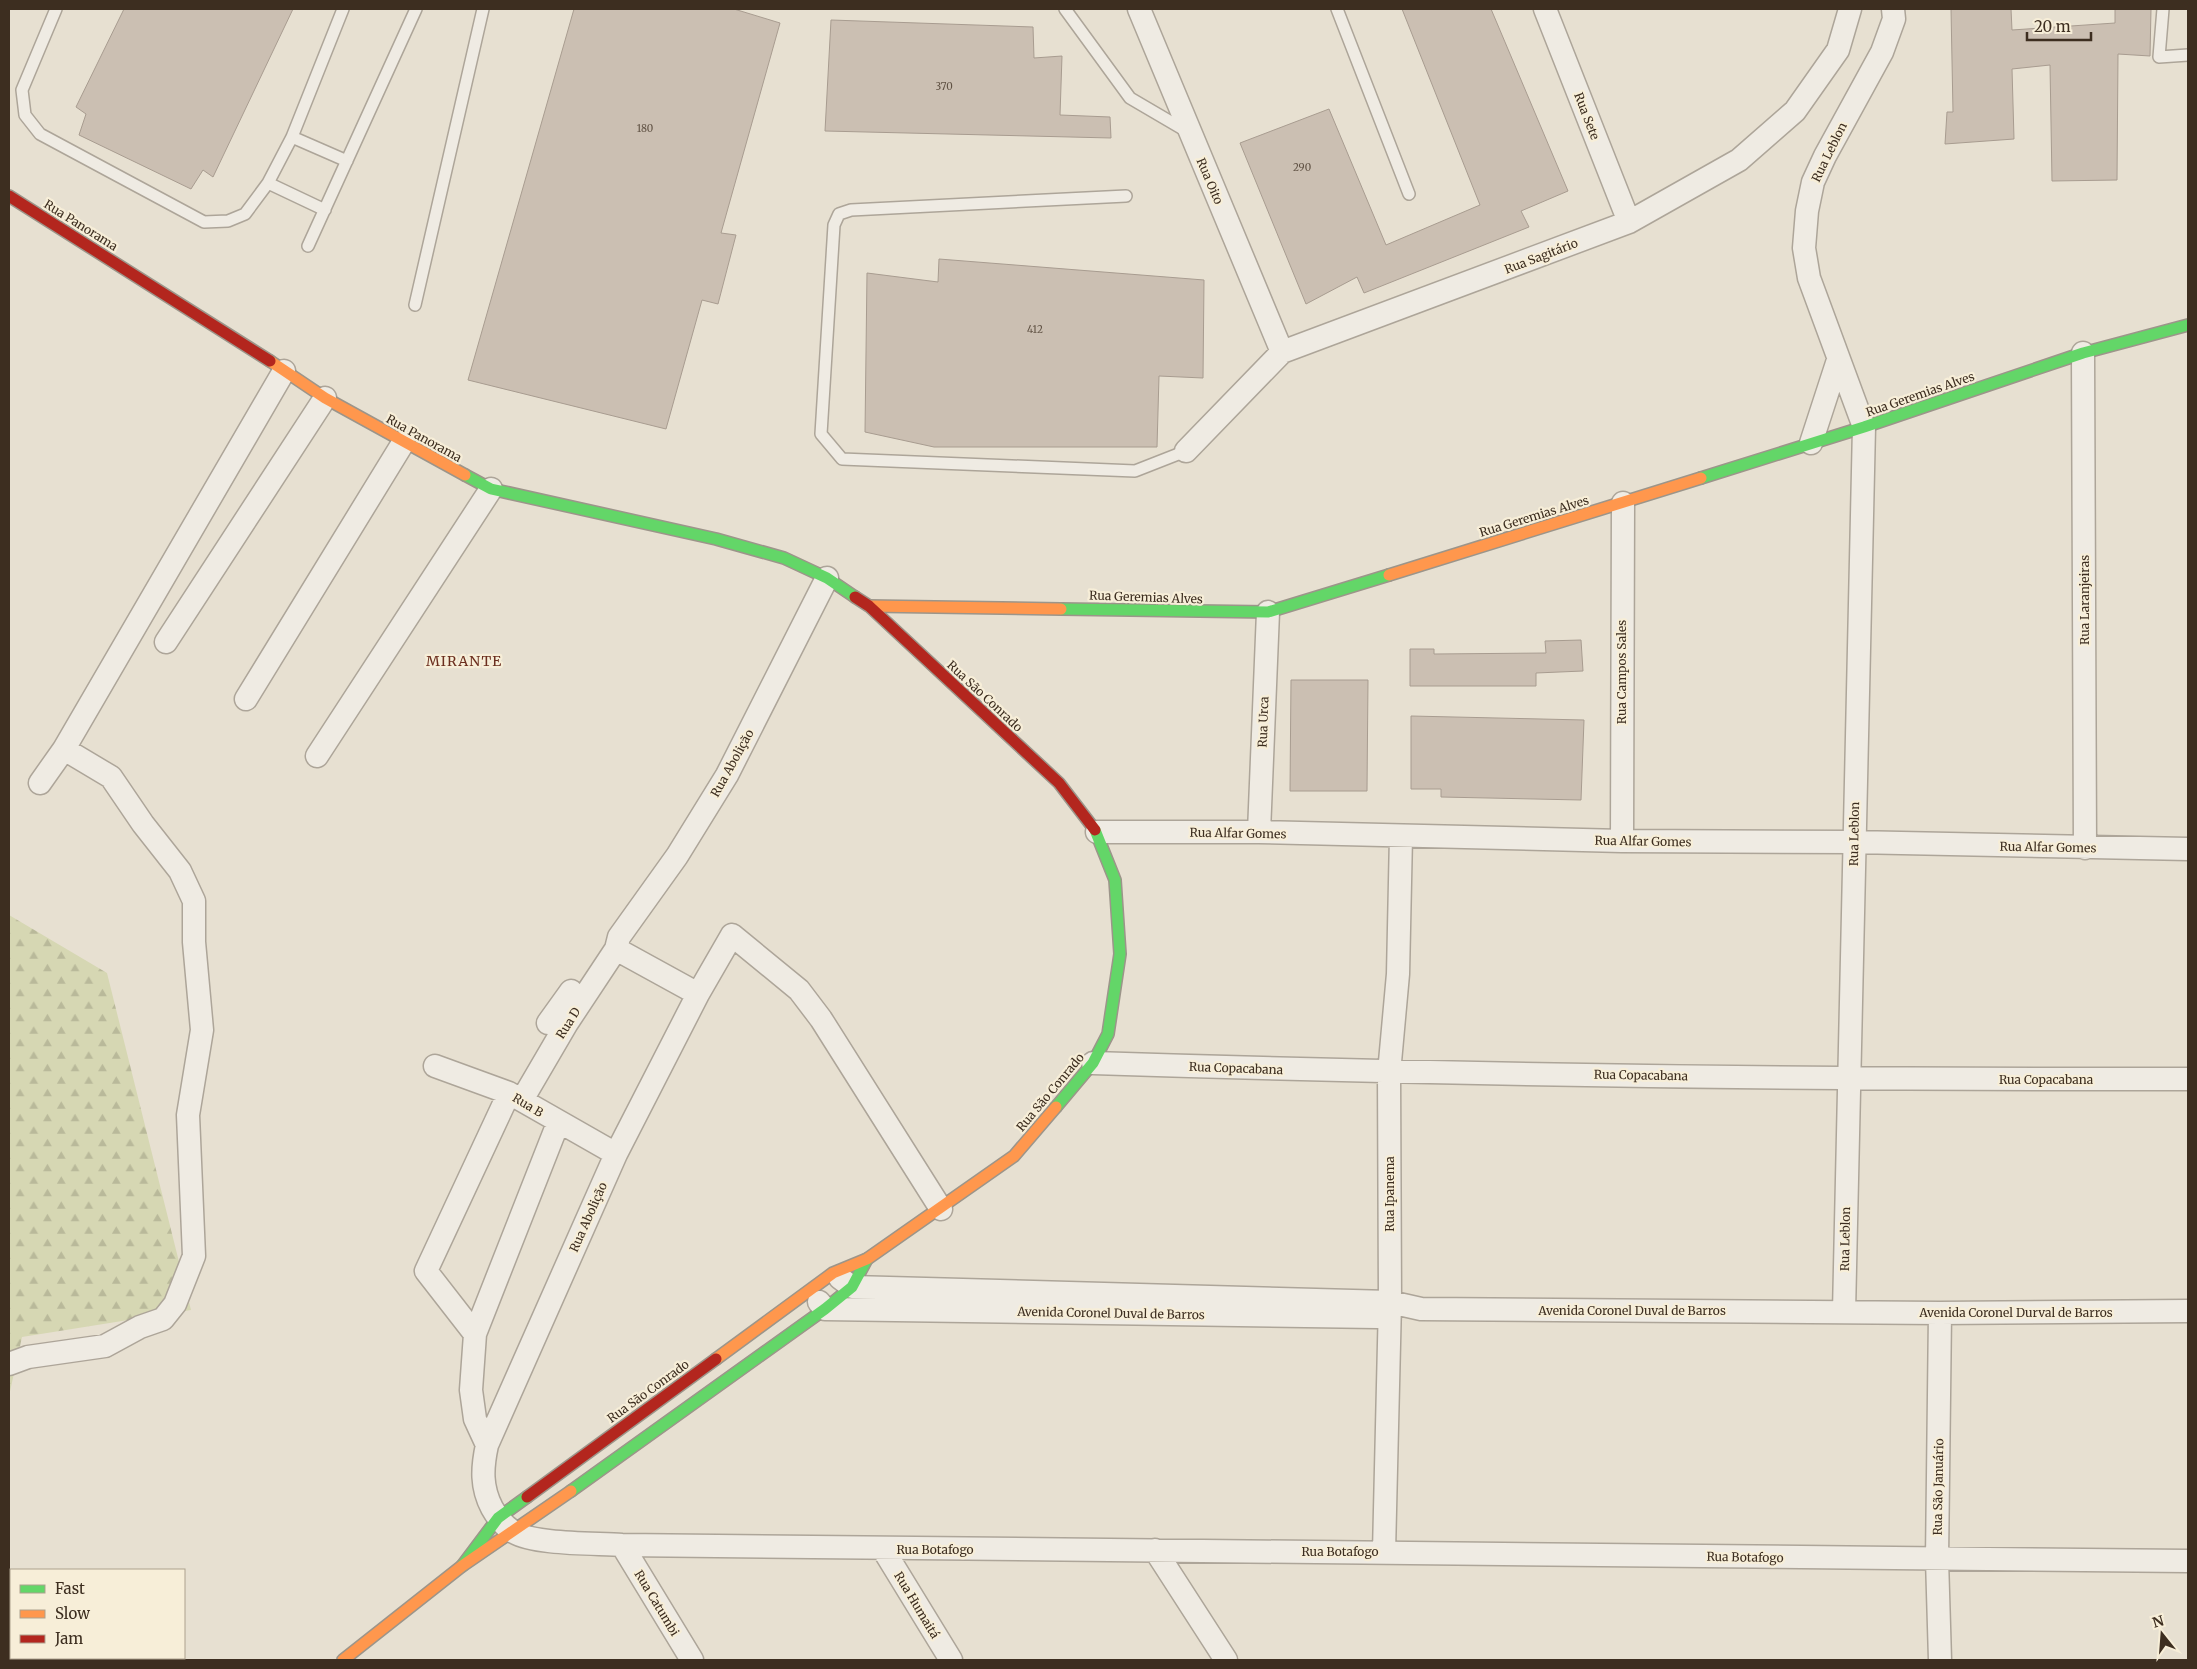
<svg xmlns="http://www.w3.org/2000/svg" width="2197" height="1669" font-family="Merriweather,serif">
<style>
.forest{fill:url(#forest-firs)}
.building{fill:#cbbfb2;stroke:#a89c90}
.lines{fill:none;stroke-linecap:round;stroke-linejoin:round}
.lane-casing{stroke:#ada599;stroke-width:14}
.street-casing{stroke:#ada599;stroke-width:25}
.fast-casing{stroke:#9c958a;stroke-width:14}
.slow-casing{stroke:#9c958a;stroke-width:14}
.jam-casing{stroke:#9c958a;stroke-width:14}
.lane{stroke:#efebe3;stroke-width:11}
.street{stroke:#efebe3;stroke-width:22}
.fast{stroke:#63d668;stroke-width:11}
.slow{stroke:#ff974d;stroke-width:11}
.jam{stroke:#b3261e;stroke-width:11}
.labels{text-anchor:middle;dominant-baseline:central;stroke-width:4.5;stroke-linejoin:round;paint-order:stroke}
.number-label{font-size:10px;fill:#605244}
.street-label{font-size:12px;fill:#3d2e20;stroke:#f7eed8}
.neighbourhood-label{font-size:14px;letter-spacing:1px;fill:#6b2e1e;stroke:#f7eed8}
</style>
<defs>
<pattern id="forest-firs" width="22" height="20" patternUnits="userSpaceOnUse" patternTransform="scale(1.25)"><rect width="22" height="20" fill="#d6d7b3"/><path d="M5 1l3.5 6h-7zM16 11l3.5 6h-7z" fill="#b9b99a"/></pattern>
</defs>
<rect width="100%" height="100%" fill="#e7e0d1"/>
<path class="forest" d="M9,915L107,973L191,1310L22,1337L9,1396Z"/>
<path class="building" d="M124,9H293L213,177L203,170L191,189L79,135L86,114L76,107Z
M574,9H734L780,23L721,233L736,235L718,304L702,300L666,429L468,380Z
M1402,9H1491L1568,191L1521,211L1529,227L1364,293L1357,277L1306,304L1240,143L1329,109L1386,245L1480,205Z
M1951,9H2011L2012,30L2115,23V9H2151L2150,56L2118,54L2117,180L2052,181L2050,65L2012,69L2014,139L1945,144L1947,112H1953Z
M831,20L1033,27L1034,58L1062,56L1060,115L1110,117L1111,138L825,131Z
M939,259L1204,280L1203,378L1159,376L1157,447H934L865,432L867,273L938,282Z
M1581,640L1583,671L1536,673V686H1410V649H1434V654L1546,653L1545,641Z
M1291,680H1368L1367,791H1290Z
M1411,716L1584,720L1581,800L1441,797V789H1411Z"/>
<g class="lines">
<g class="lane-casing">
<path id="lane" d="M56,9L22,90L25,115L40,134L204,222L228,221L245,214L268,183L292,137L343,9
M1065,9L1130,98L1188,132
M1337,9L1409,194
M2163,9L2159,57L2188,55
M292,137L347,161
M268,183L325,210
M1126,196L851,210L839,214L834,225L821,434L842,459L1135,471L1186,451
M308,246L416,9
M415,305L483,9"/>
</g>
<g class="street-casing">
<path id="street" d="M1139,9L1282,352
M1545,9L1629,222
M2083,353L2085,848
M1811,443L1838,360
M1186,451L1282,352L1629,222L1739,160L1795,111L1838,50L1850,9
M166,642L325,398
M246,699L403,443
M317,756L491,489
M40,783L64,749L284,371
M1097,832H1259L1622,841L1853,842L2188,849
M1259,832L1268,612
M1622,841L1623,503
M698,994L616,949L619,937L677,856L727,775L827,578
M548,1023L571,991
M1093,1063C1458,1075 1823,1080 2188,1079
M435,1066L509,1093L616,1154
M522,1100L567,1023L616,949
M941,1209L821,1019L799,990L732,935L698,994L616,1154L487,1445C482,1468 481,1487 492,1508C497,1517 503,1525 512,1531C533,1545 596,1543 622,1545L2188,1561
M840,1278L852,1287L1390,1302L1421,1309L1940,1313L2188,1311
M819,1302L825,1309L1377,1317
M1844,1312L1864,427L1809,278L1804,248L1807,211L1813,182L1825,156L1882,52L1894,19L1893,9
M475,1334L426,1271L509,1093
M9,1364L28,1357L105,1346L140,1327L163,1319L175,1304L194,1256L188,1115L202,1030L194,942V901L180,871L143,824L111,777L64,749
M487,1445L475,1419L471,1390L475,1334L558,1123
M622,1545L692,1660
M883,1549L951,1660
M1155,1550L1226,1660
M1384,1552L1390,1302L1389,1073L1398,974L1401,836
M9,1604L11,1602
M9,1639L11,1652
M1940,1660L1937,1559L1940,1313"/>
</g>
<g class="fast-casing">
<path id="fast" d="M465,475L491,489L716,539L784,558L827,578L855,597
M1701,478L1864,427L2083,353L2188,325
M1061,609L1268,612L1389,575
M1056,1107L1093,1063L1108,1034L1120,954L1115,880L1095,830
M571,1491L825,1309L852,1287L867,1259
M462,1566L498,1518L527,1497"/>
</g>
<g class="slow-casing">
<path id="slow" d="M270,361L325,398L465,475
M1389,575L1701,478
M869,606L1061,609
M716,1359L833,1273L867,1259L1014,1156L1056,1107
M343,1660L462,1566L571,1491"/>
</g>
<g class="jam-casing">
<path id="jam" d="M9,196L270,361
M855,597L869,606L1059,783L1095,830
M527,1497L716,1359"/>
</g>
<use href="#lane" class="lane"/>
<use href="#street" class="street"/>
<use href="#fast" class="fast"/>
<use href="#slow" class="slow"/>
<use href="#jam" class="jam"/>
</g>
<g class="labels">
<g class="number-label">
<text x="944" y="86">370</text>
<text x="645" y="128">180</text>
<text x="1302" y="167">290</text>
<text x="1035" y="329">412</text>
</g>
<g class="street-label">
<text transform="translate(1587 116) rotate(69)">Rua Sete</text>
<text transform="translate(1829 152) rotate(-64)">Rua Leblon</text>
<text transform="translate(1210 181) rotate(67)">Rua Oito</text>
<text transform="translate(81 225) rotate(32)">Rua Panorama</text>
<text transform="translate(1541 256) rotate(-21)">Rua Sagitário</text>
<text transform="translate(1920 394) rotate(-19)">Rua Geremias Alves</text>
<text transform="translate(424 438) rotate(29)">Rua Panorama</text>
<text transform="translate(1534 516) rotate(-17)">Rua Geremias Alves</text>
<text transform="translate(1146 597) rotate(2)">Rua Geremias Alves</text>
<text transform="translate(2084 600) rotate(-90)">Rua Laranjeiras</text>
<text transform="translate(1621 672) rotate(-90)">Rua Campos Sales</text>
<text transform="translate(985 696) rotate(43)">Rua São Conrado</text>
<text transform="translate(1263 722) rotate(-88)">Rua Urca</text>
<text transform="translate(732 763) rotate(-61)">Rua Abolição</text>
<text transform="translate(1238 833) rotate(1)">Rua Alfar Gomes</text>
<text transform="translate(1854 834) rotate(-89)">Rua Leblon</text>
<text transform="translate(1643 841) rotate(1)">Rua Alfar Gomes</text>
<text transform="translate(2048 847) rotate(1)">Rua Alfar Gomes</text>
<text transform="translate(568 1023) rotate(-58)">Rua D</text>
<text transform="translate(1236 1068) rotate(2)">Rua Copacabana</text>
<text transform="translate(1641 1075) rotate(1)">Rua Copacabana</text>
<text x="2046" y="1079">Rua Copacabana</text>
<text transform="translate(1050 1092) rotate(-50)">Rua São Conrado</text>
<text transform="translate(528 1105) rotate(31)">Rua B</text>
<text transform="translate(1389 1194) rotate(-90)">Rua Ipanema</text>
<text transform="translate(588 1217) rotate(-66)">Rua Abolição</text>
<text transform="translate(1845 1239) rotate(-89)">Rua Leblon</text>
<text x="1632" y="1310">Avenida Coronel Duval de Barros</text>
<text x="2016" y="1312">Avenida Coronel Durval de Barros</text>
<text transform="translate(1111 1313) rotate(1)">Avenida Coronel Duval de Barros</text>
<text transform="translate(648 1391) rotate(-36)">Rua São Conrado</text>
<text transform="translate(1938 1487) rotate(-89)">Rua São Januário</text>
<text x="935" y="1549">Rua Botafogo</text>
<text x="1340" y="1551">Rua Botafogo</text>
<text transform="translate(1745 1557) rotate(1)">Rua Botafogo</text>
<text transform="translate(657 1603) rotate(59)">Rua Catumbi</text>
<text transform="translate(917 1605) rotate(59)">Rua Humaitá</text>
</g>
<g class="neighbourhood-label">
<text x="464" y="661">MIRANTE</text>
</g>
</g>
<rect width="2197" height="1669" fill="none" stroke="#3d2e20" stroke-width="20"/>
<rect x="10" y="1569" width="175" height="90" fill="#f7eed8" stroke="#ada18e"/>
<rect x="20" y="1585" width="25" height="8" fill="#63d668" stroke="#ada18e"/>
<text x="55" y="1594" font-size="15" fill="#3d2e20">Fast</text>
<rect x="20" y="1610" width="25" height="8" fill="#ff974d" stroke="#ada18e"/>
<text x="55" y="1619" font-size="15" fill="#3d2e20">Slow</text>
<rect x="20" y="1635" width="25" height="8" fill="#b3261e" stroke="#ada18e"/>
<text x="55" y="1644" font-size="15" fill="#3d2e20">Jam</text>
<g transform="translate(2162 1634) rotate(343)" stroke="#f7eed8" stroke-width="4" paint-order="stroke">
<path d="M0-4L9 19L0 12L-9 19Z" fill="#3d2e20"/>
<text y="-8" font-size="14" font-weight="bold" text-anchor="middle" fill="#3d2e20">N</text>
</g>
<path d="M2027 32v8h64v-8" fill="none" stroke="#3d2e20" stroke-width="2.5"/>
<text x="2034" y="32" font-size="15" fill="#3d2e20" stroke="#f7eed8" stroke-width="4" paint-order="stroke">20 m</text>
</svg>
